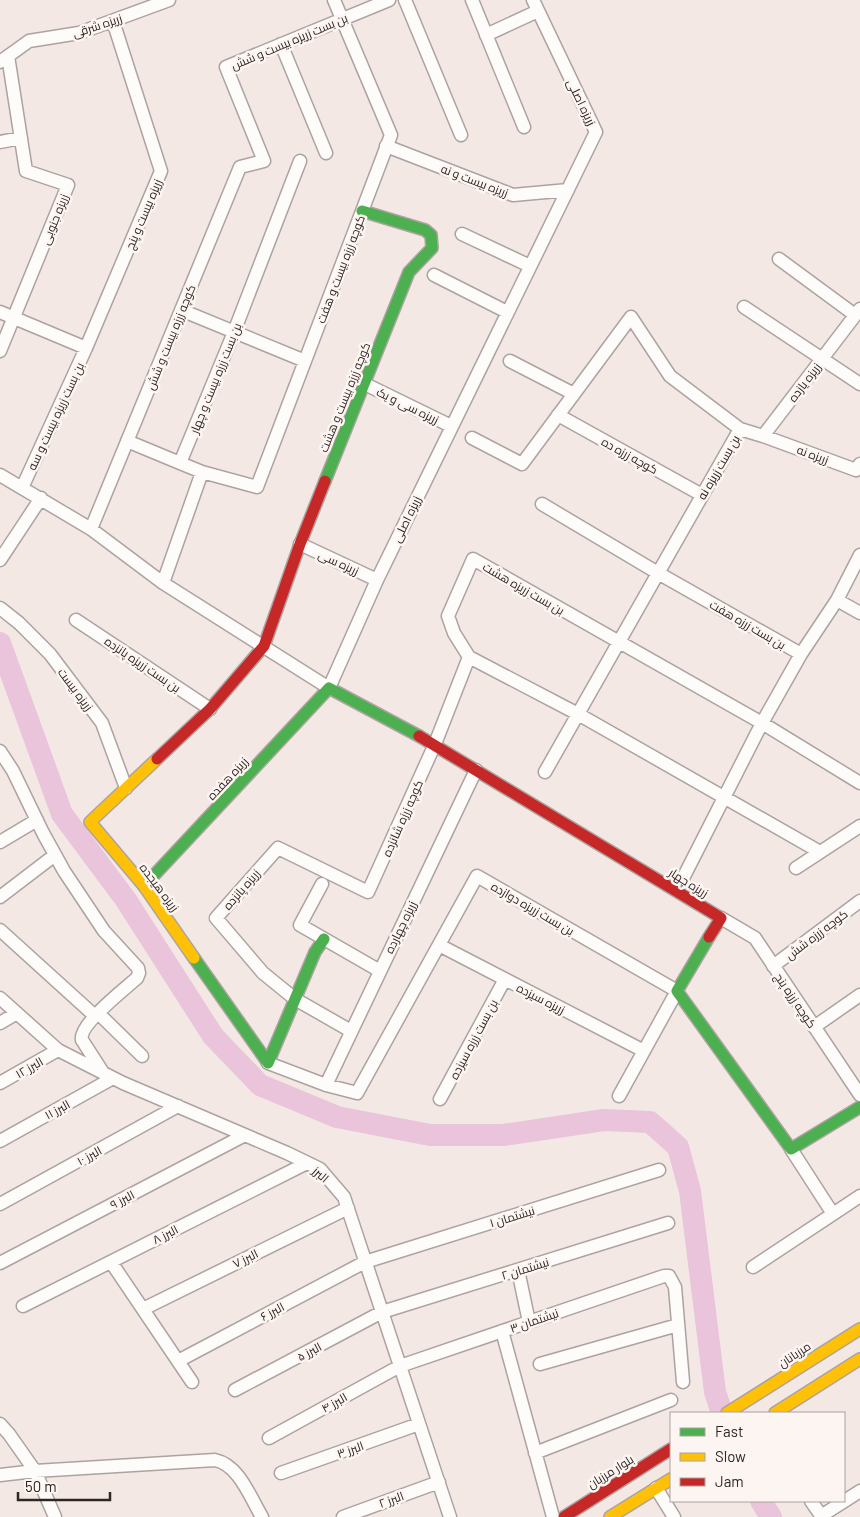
<svg xmlns="http://www.w3.org/2000/svg" width="860" height="1517" font-family="Barlow,Cairo,sans-serif">
<style>
.lines{fill:none;stroke-linecap:round;stroke-linejoin:round}
.river{stroke:#e9c4da;stroke-width:22}
.street-casing{stroke:#aca3a0;stroke-width:15}
.fast-casing{stroke:#aca3a0;stroke-width:14}
.slow-casing{stroke:#aca3a0;stroke-width:14}
.jam-casing{stroke:#aca3a0;stroke-width:14}
.street{stroke:#fdfcfb;stroke-width:12}
.fast{stroke:#4caf50;stroke-width:11}
.slow{stroke:#ffc107;stroke-width:11}
.jam{stroke:#c62828;stroke-width:11}
.labels{text-anchor:middle;dominant-baseline:central;stroke-width:5;stroke-linejoin:round;paint-order:stroke}
.street-label{font-size:12px;fill:#2d2623;stroke:#fdf5f2}
</style>
<rect width="100%" height="100%" fill="#f3e8e4"/>
<g class="lines">
<path class="river" d="M0,643L62,814L126,900L213,1036L260,1085L337,1117L430,1135H503L604,1120L650,1122L678,1147L690,1191L715,1392L722,1413
M761,1501L771,1517"/>
<g class="street-casing">
<path id="street" d="M405,0L461,135
M472,0L524,127
M486,35L538,11
M281,44L326,153
M0,62L29,41L79,33L169,0
M0,142L21,138
M386,146L513,195L568,190
M462,234L530,266
M779,259L855,315
M434,275L507,312
M744,307L860,384
M181,310L305,361
M0,312L86,348L22,488
M86,348L161,171L113,21
M0,351L68,185L26,171L8,56
M510,361L574,394
M365,384L451,426
M558,415L702,495
M740,429L763,436L860,309
M763,436L856,470L860,464
M472,438L522,464L631,317L670,376L740,429L545,772
M127,441L180,463
M202,472L257,487L391,135L334,0
M0,475L91,529L163,583L329,688L377,580L596,132L533,0
M542,504L658,573L801,654L762,723L677,890
M91,529L240,167L264,161L226,67L389,0
M300,544L377,580
M860,555L837,600L860,613
M0,560L41,498
M163,583L202,472L180,463L234,332L300,161
M0,608L19,623L50,654L102,723L126,788
M76,620L210,709
M801,654L837,600
M0,751L13,771L43,833L64,871L104,931L138,968L139,973L137,978C126,988 78,1025 82,1040L102,1071
M0,842L37,820
M820,852L578,714L469,657L454,633L448,616L473,559L762,723L860,783
M796,868L860,826
M322,884L300,925L380,971
M0,897L55,855
M721,918L755,938L860,1095
M0,930L95,1016
M439,945L644,1051
M773,966L860,901
M0,998L58,1050L123,1083L287,1153L320,1169L344,1197L450,1517
M98,1013L142,1056
M0,1023L17,1013
M814,1027L860,995
M351,1031L295,999L263,973L216,918L278,848L368,892L435,744L469,657
M268,1063L326,1085L357,1093L477,876L677,991L619,1096
M0,1083L58,1050
M326,1085L476,770
M440,1099L505,979
M0,1141L113,1078
M0,1204L178,1106
M833,1214L860,1196
M111,1262L192,1382
M0,1263L245,1135
M753,1267L833,1214L791,1149
M518,1270L529,1322
M23,1306L307,1163
M143,1309L348,1208
M502,1331L553,1517
M178,1361L365,1262L659,1170
M540,1364L678,1325
M235,1390L382,1312L668,1223
M0,1424L9,1434L35,1471L55,1517
M269,1438L400,1366L664,1276H669L675,1287L683,1382
M535,1453L671,1400
M281,1473L419,1424
M0,1475L35,1471L215,1460C239,1465 250,1497 262,1517
M656,1488L674,1517
M811,1501L822,1517
M821,1516L860,1491
M343,1517L439,1482"/>
</g>
<g class="fast-casing">
<path id="fast" d="M325,481L409,272L432,248L431,235L425,230L362,211
M144,886L329,688L419,736
M709,937L677,991L791,1149L860,1107
M194,958L268,1063L315,952L324,939"/>
</g>
<g class="slow-casing">
<path id="slow" d="M157,759L90,822L144,886L194,958
M727,1413L860,1329
M775,1413L860,1359
M610,1517L671,1479"/>
</g>
<g class="jam-casing">
<path id="jam" d="M419,736L721,918L709,937
M157,759L210,709L264,646L300,544L325,481
M564,1517L671,1449"/>
</g>
<use href="#street" class="street"/>
<use href="#fast" class="fast"/>
<use href="#slow" class="slow"/>
<use href="#jam" class="jam"/>
</g>
<g class="labels">
<g class="street-label">
<text transform="translate(97 25) rotate(-18)">زریزه شرقی</text>
<text transform="translate(289 41) rotate(-23)">بن بست زریزه بیست و شش</text>
<text transform="translate(582 102) rotate(64)">زریزه اصلی</text>
<text transform="translate(475 180) rotate(21)">زریزه بیست و نه</text>
<text transform="translate(143 214) rotate(-67)">زریزه بیست و پنج</text>
<text transform="translate(54 219) rotate(-68)">زریزه جنوبی</text>
<text transform="translate(340 269) rotate(-69)">کوچه زرزه بیست و هفت</text>
<text transform="translate(170 337) rotate(-68)">کوچه زرزه بیست و شش</text>
<text transform="translate(215 378) rotate(-68)">بن بست زرزه بیست و چهار</text>
<text transform="translate(804 382) rotate(-53)">زریزه یازده</text>
<text transform="translate(344 397) rotate(-68)">کوچه زرزه بیست و هشت</text>
<text transform="translate(408 405) rotate(26)">زریزه سی و یک</text>
<text transform="translate(55 416) rotate(-65)">بن بست زریزه بیست و سه</text>
<text transform="translate(813 454) rotate(20)">زریزه نه</text>
<text transform="translate(630 455) rotate(29)">کوچه زرزه ده</text>
<text transform="translate(718 467) rotate(-60)">بن بست زریزه نه</text>
<text transform="translate(406 519) rotate(-64)">زریزه اصلی</text>
<text transform="translate(339 562) rotate(25)">زریزه سی</text>
<text transform="translate(524 588) rotate(30)">بن بست زریزه هشت</text>
<text transform="translate(748 624) rotate(30)">بن بست زرزه هفت</text>
<text transform="translate(143 664) rotate(34)">بن بست زریزه پانزده</text>
<text transform="translate(76 689) rotate(53)">زریزه بیست</text>
<text transform="translate(227 778) rotate(-47)">زریزه هفده</text>
<text transform="translate(402 818) rotate(-66)">کوچه زرزه شانزده</text>
<text transform="translate(689 882) rotate(32)">زریزه چهار</text>
<text transform="translate(160 887) rotate(53)">زریزه هیجده</text>
<text transform="translate(241 889) rotate(-49)">زریزه پانزده</text>
<text transform="translate(533 908) rotate(30)">بن بست زریزه دوازده</text>
<text transform="translate(400 927) rotate(-64)">زریزه چهارده</text>
<text transform="translate(816 934) rotate(-37)">کوچه زرزه شش</text>
<text transform="translate(541 998) rotate(27)">زریزه سیزده</text>
<text transform="translate(796 1000) rotate(56)">کوچه زرزه پنج</text>
<text transform="translate(473 1039) rotate(-62)">بن بست زرزه سیزده</text>
<text transform="translate(29 1067) rotate(-30)">البرز ۱۲</text>
<text transform="translate(57 1109) rotate(-29)">البرز ۱۱</text>
<text transform="translate(89 1155) rotate(-29)">البرز ۱۰</text>
<text transform="translate(321 1174) rotate(41)">البرز</text>
<text transform="translate(122 1199) rotate(-28)">البرز ۹</text>
<text transform="translate(512 1216) rotate(-17)">نيشتمان ۱</text>
<text transform="translate(165 1234) rotate(-27)">البرز ۸</text>
<text transform="translate(245 1258) rotate(-26)">البرز ۷</text>
<text transform="translate(525 1268) rotate(-17)">نيشتمان ۲</text>
<text transform="translate(272 1311) rotate(-28)">البرز ۶</text>
<text transform="translate(534 1320) rotate(-19)">نيشتمان ۳</text>
<text transform="translate(309 1351) rotate(-28)">البرز ۵</text>
<text transform="translate(794 1354) rotate(-33)">مرزبانان</text>
<text transform="translate(334 1402) rotate(-29)">البرز ۴</text>
<text transform="translate(350 1449) rotate(-19)">البرز ۳</text>
<text transform="translate(610 1471) rotate(-32)">بلوار مرزبان</text>
<text transform="translate(391 1499) rotate(-20)">البرز ۲</text>
</g>
</g>
<rect x="670" y="1412" width="175" height="90" fill="#fdf5f2" stroke="#aaa29f"/>
<rect x="680" y="1428" width="25" height="8" fill="#4caf50" stroke="#aaa29f"/>
<text x="715" y="1437" font-size="15" fill="#2d2623">Fast</text>
<rect x="680" y="1453" width="25" height="8" fill="#ffc107" stroke="#aaa29f"/>
<text x="715" y="1462" font-size="15" fill="#2d2623">Slow</text>
<rect x="680" y="1478" width="25" height="8" fill="#c62828" stroke="#aaa29f"/>
<text x="715" y="1487" font-size="15" fill="#2d2623">Jam</text>
<path d="M18 1492v8h92v-8" fill="none" stroke="#2d2623" stroke-width="2.5"/>
<text x="25" y="1492" font-size="15" fill="#2d2623" stroke="#fdf5f2" stroke-width="4" paint-order="stroke">50 m</text>
</svg>
